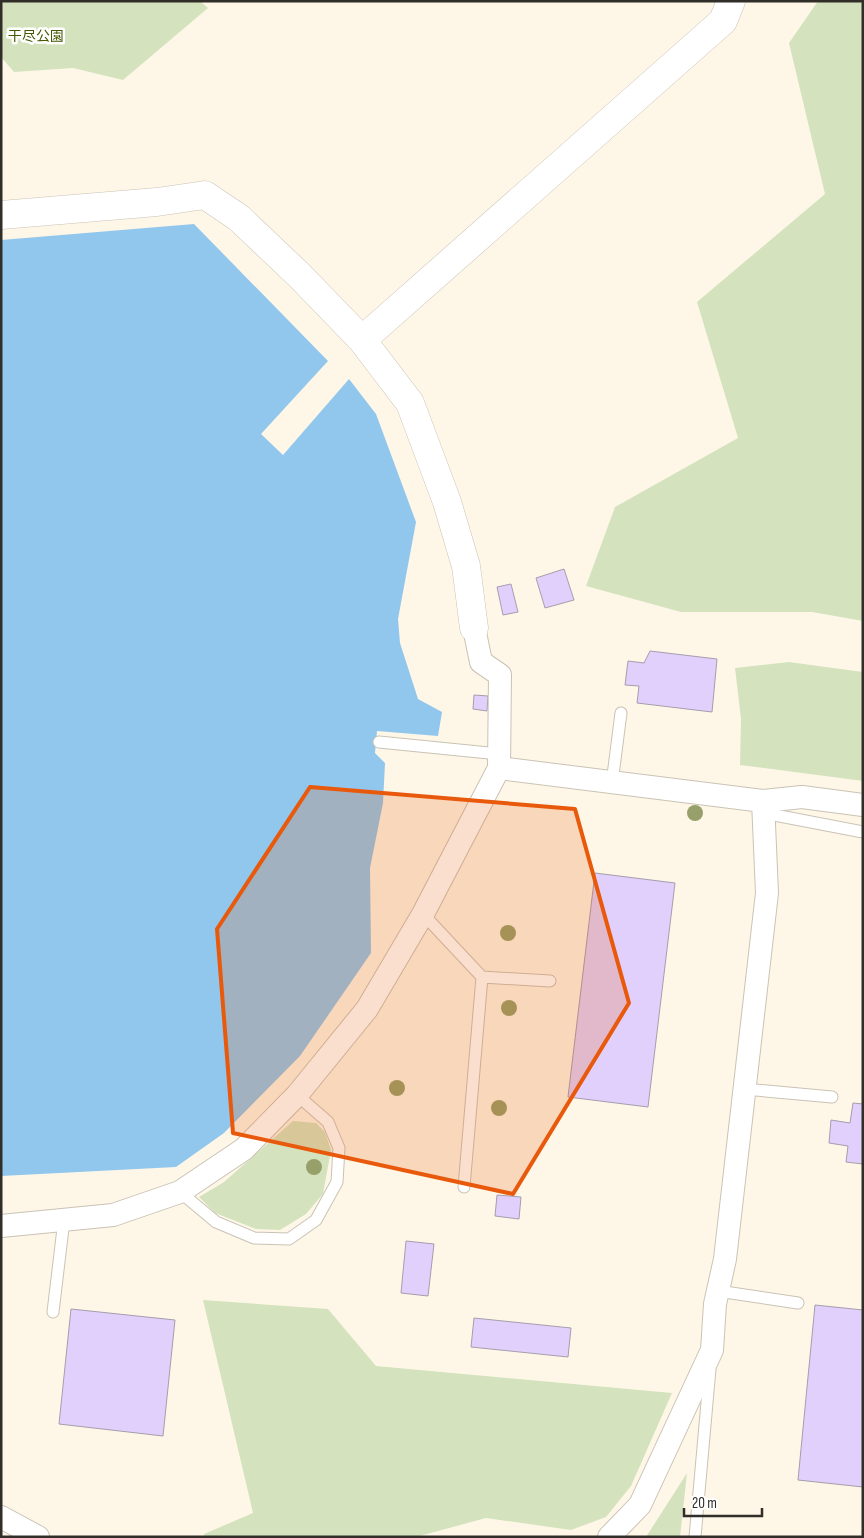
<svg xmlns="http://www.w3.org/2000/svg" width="864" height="1538" viewBox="0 0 864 1538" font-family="'Sofia Sans Condensed','Noto Sans JP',sans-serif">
<rect width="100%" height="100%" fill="#fef7e8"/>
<path fill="#d4e3bd" d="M1 1H200L208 8 123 80 73 68 14 72 1 57Z
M818 1H863V621L812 612H681L586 586 615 507 738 438 697 302 825 194 789 43Z
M789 662 863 672V781L740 765 741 719 735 668Z
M293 1121 316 1123 325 1132 331 1150 323 1194 306 1214 280 1230 256 1229 215 1213 199 1197 224 1182Z
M203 1300 328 1309 376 1366 672 1393 631 1486 606 1517 571 1530 486 1518 416 1537H205L204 1534 253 1513Z
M687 1473 680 1537H646Z"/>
<path fill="#92c7ed" d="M194 224 328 361 261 434 283 455 349 379 376 414 416 522 398 619 400 643 418 699 442 712 438 736 377 731 375 753 385 763 383 803 370 868 371 953 300 1056 224 1133 176 1167 1 1176V240Z"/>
<path fill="#e2d0fc" stroke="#a49eac" d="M564 569 574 600 545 608 536 578Z
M511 584 518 612 503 615 497 587Z
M650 651 717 659 712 712 637 703 639 686 625 685 628 661 644 663Z
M474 695 488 696 487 711 473 709Z
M595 873 675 883 648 1107 568 1097Z
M853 1103 863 1104V1164L846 1162 848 1146 829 1143 831 1120 850 1123Z
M497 1195 521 1197 519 1219 495 1216Z
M406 1241 434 1244 428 1296 401 1293Z
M815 1305 863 1310V1487L798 1480Z
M71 1309 175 1320 163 1436 59 1424Z
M474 1318 571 1328 568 1357 471 1347Z"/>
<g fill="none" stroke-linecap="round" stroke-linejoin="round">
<g stroke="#cac3b5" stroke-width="13">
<path id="lane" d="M379 742 499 754
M612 783 621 713
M764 813 863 832
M423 914 482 977 464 1187
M482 977 550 981
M744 1089 832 1097
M180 1192 216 1222 254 1238 289 1239 316 1220 337 1182 339 1148 328 1122 297 1095
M718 1291 798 1303
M53 1312 64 1220
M695 1537 710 1369"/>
</g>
<g stroke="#cac3b5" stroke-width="24">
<path id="street" d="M499 768 763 801 767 893 725 1259 715 1304 712 1350 640 1505 609 1537
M763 801 802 797 863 805
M1 1226 113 1215 180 1192 244 1149 297 1095 367 1009 423 914 499 768 500 675 481 662 474 628
M1 1517 38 1537"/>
</g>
<g stroke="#cac3b5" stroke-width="29">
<path id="secondary" d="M1 215 157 202 205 195 239 218 299 275 362 340 410 403 447 502 466 566 474 628
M362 340 723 21 731 1"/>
</g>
<use href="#lane" stroke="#fff" stroke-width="11"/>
<use href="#street" stroke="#fff" stroke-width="22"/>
<use href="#secondary" stroke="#fff" stroke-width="28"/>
</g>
<g fill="#97a06a">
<circle cx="695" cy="813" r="8"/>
<circle cx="508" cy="933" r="8"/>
<circle cx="509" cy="1008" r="8"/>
<circle cx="397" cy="1088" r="8"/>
<circle cx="499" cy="1108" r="8"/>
<circle cx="314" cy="1167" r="8"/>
</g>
<path fill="#e8590c" fill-opacity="0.2" stroke="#e8590c" stroke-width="4" stroke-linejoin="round" d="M310 787 575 809 629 1003 513 1194 233 1133 217 929Z"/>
<g text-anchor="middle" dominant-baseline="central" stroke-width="5" stroke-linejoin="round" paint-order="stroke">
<g font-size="14" fill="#435902" stroke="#fff">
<text x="36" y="36">干尽公園</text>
</g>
</g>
<rect width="864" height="1538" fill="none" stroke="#312e29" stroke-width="5"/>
<path d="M684 1508v8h78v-8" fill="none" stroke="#312e29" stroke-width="2.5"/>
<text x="692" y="1508" font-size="15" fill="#312e29" stroke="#ffffff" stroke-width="4" paint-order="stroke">20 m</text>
</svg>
